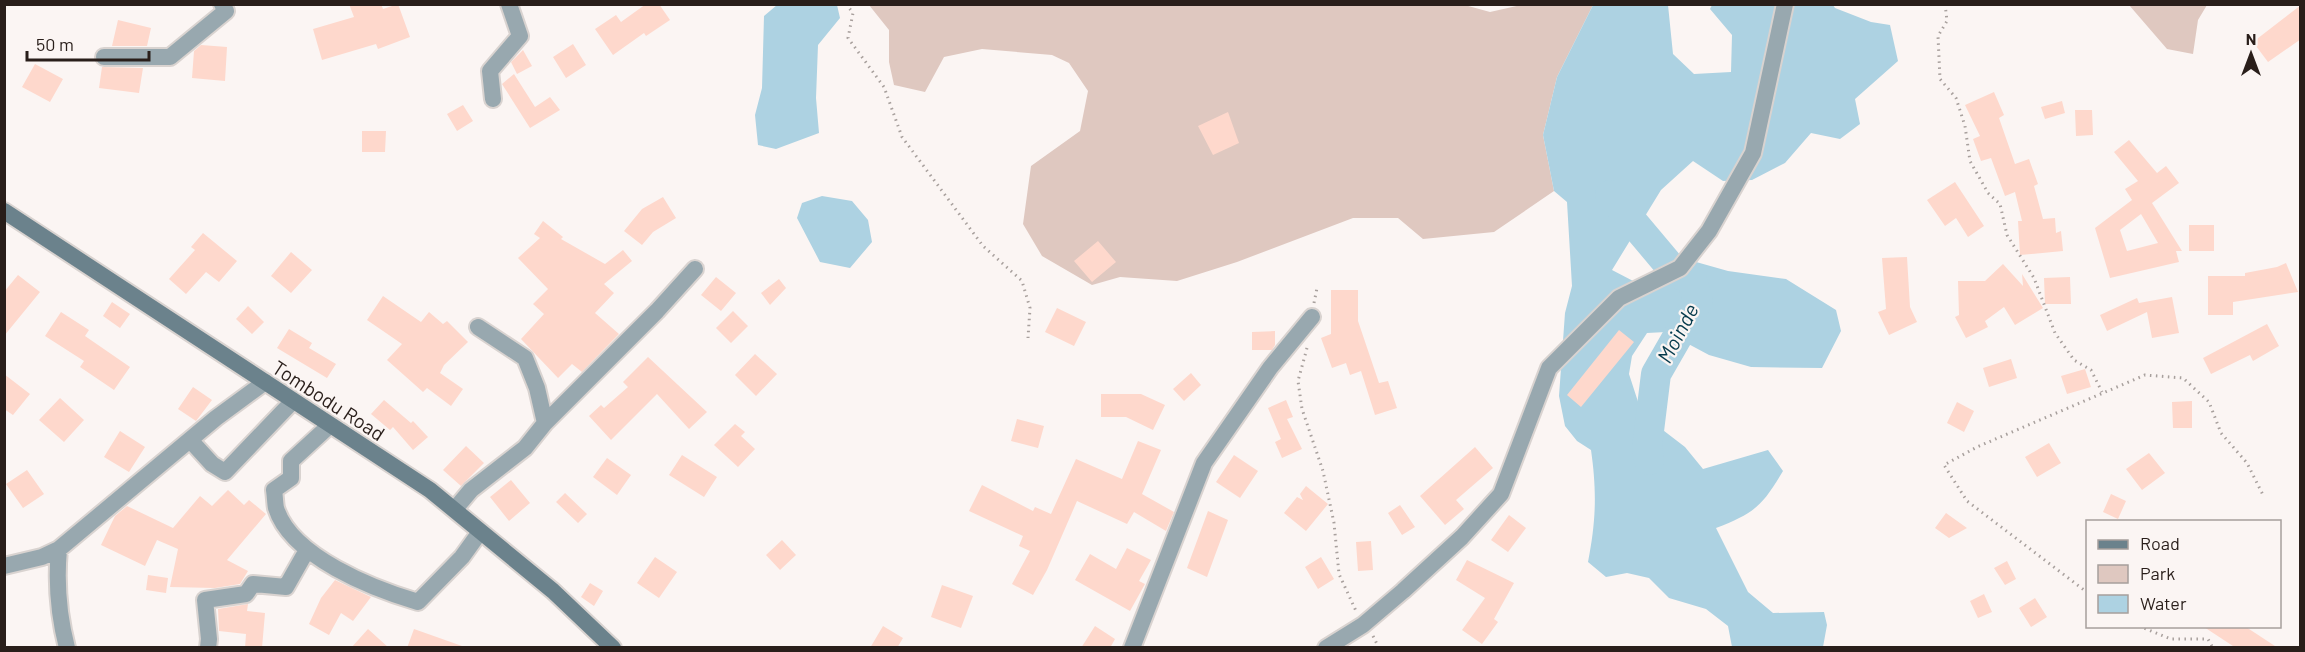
<svg xmlns="http://www.w3.org/2000/svg" width="2305" height="652" viewBox="0 0 2305 652" font-family="Barlow,sans-serif">
<rect width="100%" height="100%" fill="#fbf5f3"/>
<path fill="#dfc8c0" d="M1461 4 1490 12 1521 5H1593L1557 77 1543 135 1554 191 1494 232 1423 239 1398 218H1353L1237 262 1177 281 1120 277 1092 285 1042 256 1023 224 1031 166 1080 131 1088 91 1069 63 1052 55 982 49 944 57 925 92 894 85 889 62V30L869 5Z
M2129 5H2207L2198 20 2193 54 2167 49Z"/>
<path fill="#add2e2" d="M777 5H837L840 18 818 45 816 98 819 133 776 149 758 145 755 115 762 88 764 16Z
M1593 5H1668L1673 54 1694 74 1731 72 1732 35 1710 9 1712 5H1833L1835 8 1871 22 1890 25 1898 61 1855 99 1860 124 1840 139 1811 133 1785 163 1752 180 1723 181 1693 161 1661 190 1612 270 1637 283 1682 258 1728 271 1786 279 1836 310 1841 331 1822 368 1751 367 1709 355 1666 332 1647 333 1632 356 1629 374 1642 414 1685 447 1703 469 1768 450 1783 471C1762 506 1755 513 1716 528L1748 592 1773 613 1824 612 1827 625 1823 647H1732L1728 626 1706 609 1669 598 1649 578 1627 573 1606 577 1588 562C1596 521 1597 492 1591 450L1577 441 1565 426 1559 396 1565 313 1572 286 1567 202 1554 191 1543 135 1557 77Z
M822 196 852 201 868 220 872 242 850 268 820 262 797 218 802 203Z"/>
<g fill="none" stroke-linecap="round" stroke-linejoin="round">
<path stroke="#add2e2" stroke-width="30" d="M1610 195 1674 271 1692 281 1698 301 1656 374 1647 447 1649 460"/>
</g>
<path fill="#fed8cc" fill-rule="evenodd" d="M349 4H381L383 9 398 4 410 37 378 49 376 44 322 60 313 29 354 17Z
M646 4H659L670 20 646 36 644 33 613 55 595 29 616 15 621 22Z
M2301 5V39L2268 62 2253 42Z
M118 20 151 28 147 46H112Z
M573 44 586 65 566 78 553 57Z
M201 45 227 47 225 81 192 78 194 51Z
M523 50 532 66 517 74 511 62Z
M35 64 63 79 50 102 22 87Z
M102 67 143 68 139 93 99 88Z
M514 74 535 107 550 97 560 110 530 128 502 84Z
M1994 92 2004 115 1999 118 2015 164 2029 159 2038 184 2034 186 2043 219 2055 218 2056 233 2061 231 2063 251 2020 255 2018 221H2022L2015 192 2005 196 1991 158 1981 161 1973 139 1980 136 1965 105Z
M2062 101 2065 113 2045 119 2041 107Z
M463 105 473 121 457 131 447 114Z
M2075 110H2092L2093 135 2076 136Z
M1228 112 1239 143 1213 155 1198 126Z
M362 131H386L385 152H362Z
M2129 140 2157 173 2166 166 2179 183 2152 203 2182 251H2176L2179 262 2110 278 2095 228 2132 200 2125 189 2138 181 2114 152ZM2141 214 2158 243 2127 251 2120 230Z
M1955 182 1984 226 1968 237 1956 218 1945 226 1927 200Z
M663 197 676 218 653 232 642 245 624 231 642 209Z
M543 221 563 237 561 239 605 264 623 250 632 261 604 284 614 293 595 313 619 334 582 372 572 364 558 378 521 339 544 314 533 304 548 289 518 258 540 238 534 234Z
M2189 225H2214V251H2189Z
M203 233 237 261 219 282 206 272 186 294 169 279 195 250 191 247Z
M1098 241 1116 262 1092 282 1074 261Z
M291 252 312 270 291 293 271 276Z
M1907 257 1910 307 1917 322 1889 335 1878 312 1886 309 1882 258Z
M2286 263 2298 292 2233 302V315H2208V276H2245V273L2277 267Z
M2003 264 2023 286 2022 274 2043 308 2015 325 2004 307 1985 321 1988 327 1966 338 1955 317 1959 315 1958 281H1985Z
M18 275 40 292 4 336V292Z
M716 277 736 293 721 311 701 295Z
M2070 277 2071 304H2045L2044 278Z
M779 279 786 288 770 305 761 293Z
M1331 290H1358V321L1379 383 1388 381 1397 408 1375 415 1361 371 1350 375 1346 363 1332 368 1321 338 1331 334Z
M383 296 421 322 429 312 443 324 447 321 468 342 444 365 440 373 463 389 451 406 427 388 423 392 387 360 402 344 367 320Z
M2172 297 2179 333 2152 338 2147 312 2107 331 2100 315 2137 298 2139 303Z
M112 302 130 314 120 328 103 316Z
M248 306 264 322 252 334 236 319Z
M1057 308 1086 322 1074 346 1045 332Z
M733 311 748 326 731 343 716 328Z
M61 312 89 330 85 336 130 367 114 390 80 367 84 361 45 336Z
M2267 324 2279 346 2253 361 2250 355 2211 374 2203 358Z
M289 329 312 343 309 348 336 364 327 378 277 348Z
M1619 330 1634 342 1581 407 1567 395Z
M1275 331V345L1272 350H1252V332Z
M755 354 777 374 756 396 735 375Z
M648 357 707 412 689 429 657 394 611 440 589 416 601 405 604 408 628 387 623 382Z
M2011 359 2017 378 1989 387 1983 368Z
M2085 369 2091 387 2067 394 2061 376Z
M1191 373 1201 385 1184 401 1173 389Z
M4 374 30 394 13 415 4 409Z
M193 387 212 400 196 421 178 409Z
M1101 394H1141L1165 405 1153 430 1126 417H1101Z
M60 398 84 420 64 442 39 420Z
M384 400 411 423 413 421 428 437 413 450 393 427 390 430 371 414Z
M1286 400 1293 417 1287 419 1302 449 1282 458 1275 442 1281 439 1268 408Z
M2192 401V428H2173L2172 402Z
M1957 402 1974 411 1964 432 1947 423Z
M1017 419 1044 426 1038 448 1011 441Z
M735 424 745 432 741 436 755 449 738 467 714 445Z
M120 431 145 447 129 472 104 457Z
M1138 441 1161 450 1142 494 1174 512 1166 531 1134 512 1127 524 1077 501 1047 570 1033 595 1012 584 1030 551 1019 546 1023 536 969 511 982 485 1033 511 1035 507 1051 514 1076 459 1122 479Z
M2049 443 2061 463 2037 477 2025 457Z
M466 446 484 463 461 486 443 470Z
M1475 447 1493 468 1456 500 1464 509 1445 525 1420 496Z
M2149 453 2165 473 2142 490 2126 469Z
M682 455 717 477 704 497 669 475Z
M1234 455 1258 471 1240 498 1216 482Z
M607 458 631 475 617 495 593 477Z
M27 470 44 494 23 508 6 484Z
M511 480 530 503 509 521 490 497Z
M1306 486 1328 504 1306 531 1284 513 1297 497 1303 500 1300 494Z
M228 490 244 505 249 500 266 514 227 560 248 571 240 584 215 588 170 587 178 549 157 540 145 566 101 545 115 516 127 506 173 528 200 496 212 506Z
M565 493 587 514 578 523 556 502Z
M2111 494 2126 501 2118 519 2103 512Z
M1400 505 1415 527 1402 535 1388 513Z
M1208 511 1228 520 1207 577 1187 568Z
M1946 513 1967 528 1949 538 1935 528Z
M1509 515 1526 528 1508 552 1491 540Z
M782 540 796 555 780 570 766 555Z
M1371 541 1373 570 1358 571 1356 542Z
M1127 548 1151 560 1139 581 1145 584 1130 611 1075 580 1090 554 1116 569Z
M655 557 677 572 659 598 637 583Z
M1321 557 1334 579 1318 589 1305 567Z
M1467 560 1514 583 1494 619 1498 622 1482 644 1462 630 1485 598 1456 580Z
M2007 561 2016 579 2005 585 1994 568Z
M148 575 168 578 166 593 146 590Z
M335 580 371 597 353 621 341 613 329 635 309 624 321 598Z
M590 583 603 591 594 606 581 597Z
M942 585 973 596 961 628 931 617Z
M1984 594 1992 612 1978 618 1970 601Z
M2035 598 2047 617 2031 627 2019 608Z
M248 604 247 611 265 613 262 648H245L246 634 219 631 218 609Z
M883 626 903 638 897 648H870Z
M1095 626 1115 639 1110 648H1081Z
M2204 627H2246L2278 648H2236Z
M368 629 389 648H351Z
M414 629 462 646V648H407Z"/>
<g fill="none" stroke-linecap="round" stroke-linejoin="round">
<g stroke="#d9d3d0" stroke-width="20">
<path id="minor" d="M104 57H170L226 11 222 4
M493 99 490 71 520 36 509 4
M478 327 525 358 537 388 545 423
M329 426 291 461V478L274 490C275 496 275 503 276 508 291 557 374 589 418 602L462 557 480 532
M191 441 212 464 225 472 293 401
M455 509 471 490 525 448 545 423 657 311 695 269
M59 549C56 581 59 617 67 648
M4 566 42 557 59 549 216 418 265 382
M208 648 209 639 205 600 246 594 253 584 286 587 307 550
M1132 648 1204 463 1270 368 1312 317
M1326 648 1363 625 1403 591 1462 537 1501 494 1549 368 1619 298 1680 268 1709 231 1753 153 1785 4"/>
</g>
<g stroke="#d9d3d0" stroke-width="20">
<path id="secondary" d="M4 211 430 490 553 591 613 648"/>
</g>
<path stroke="#a8a09d" stroke-width="3" stroke-dasharray="1.5 4.5" stroke-linecap="butt" d="M846 4 853 13 848 38 884 87 902 137 983 246 1022 281 1030 308 1028 338
M1945 4 1947 21 1938 36 1940 79 1956 98 1965 126 1970 161 1988 193 2000 204 2007 235 2034 278 2055 333 2074 360 2091 370 2102 392
M1314 303 1317 288
M1307 348 1298 381 1302 409 1323 471 1334 523 1339 574 1356 611
M2088 593 1967 501 1944 465 1977 447 2145 375 2183 378 2209 402 2221 433 2247 463 2263 495
M2139 626 2171 639H2208L2213 648
M1373 636 1379 648"/>
<use href="#minor" stroke="#98a8af" stroke-width="16"/>
<use href="#secondary" stroke="#6b828c" stroke-width="16"/>
</g>
<g text-anchor="middle" dominant-baseline="central" stroke-width="4.5" stroke-linejoin="round" paint-order="stroke">
<g font-size="20" fill="#291e1a" stroke="#fbf5f3">
<text transform="translate(329 400) rotate(33)">Tombodu Road</text>
</g>
<g font-size="21" font-style="italic" fill="#053a4c" stroke="#fbf5f3">
<text transform="translate(1677 333) rotate(-62)">Moinde</text>
</g>
</g>
<rect width="2305" height="652" fill="none" stroke="#291e1a" stroke-width="12"/>
<rect x="2086" y="520" width="195" height="108" fill="#fbf5f3" stroke="#a79f9c" stroke-width="1.5"/>
<rect x="2098" y="540" width="30" height="9" fill="#6b828c" stroke="#a79f9c" stroke-width="1.5"/>
<text x="2140" y="550" font-size="18" fill="#291e1a">Road</text>
<rect x="2098" y="565" width="30" height="18" fill="#dfc8c0" stroke="#a79f9c" stroke-width="1.5"/>
<text x="2140" y="580" font-size="18" fill="#291e1a">Park</text>
<rect x="2098" y="595" width="30" height="18" fill="#add2e2" stroke="#a79f9c" stroke-width="1.5"/>
<text x="2140" y="610" font-size="18" fill="#291e1a">Water</text>
<g transform="translate(2251 54)" stroke="#fbf5f3" stroke-width="4.5" paint-order="stroke">
<path d="M0-4.5L10 22L0 15L-10 22Z" fill="#291e1a"/>
<text y="-9" font-size="16" font-weight="bold" text-anchor="middle" fill="#291e1a">N</text>
</g>
<path d="M27 51v9h122v-9" fill="none" stroke="#291e1a" stroke-width="3"/>
<text x="36" y="51" font-size="18" fill="#291e1a" stroke="#fbf5f3" stroke-width="4.5" paint-order="stroke">50 m</text>
</svg>
